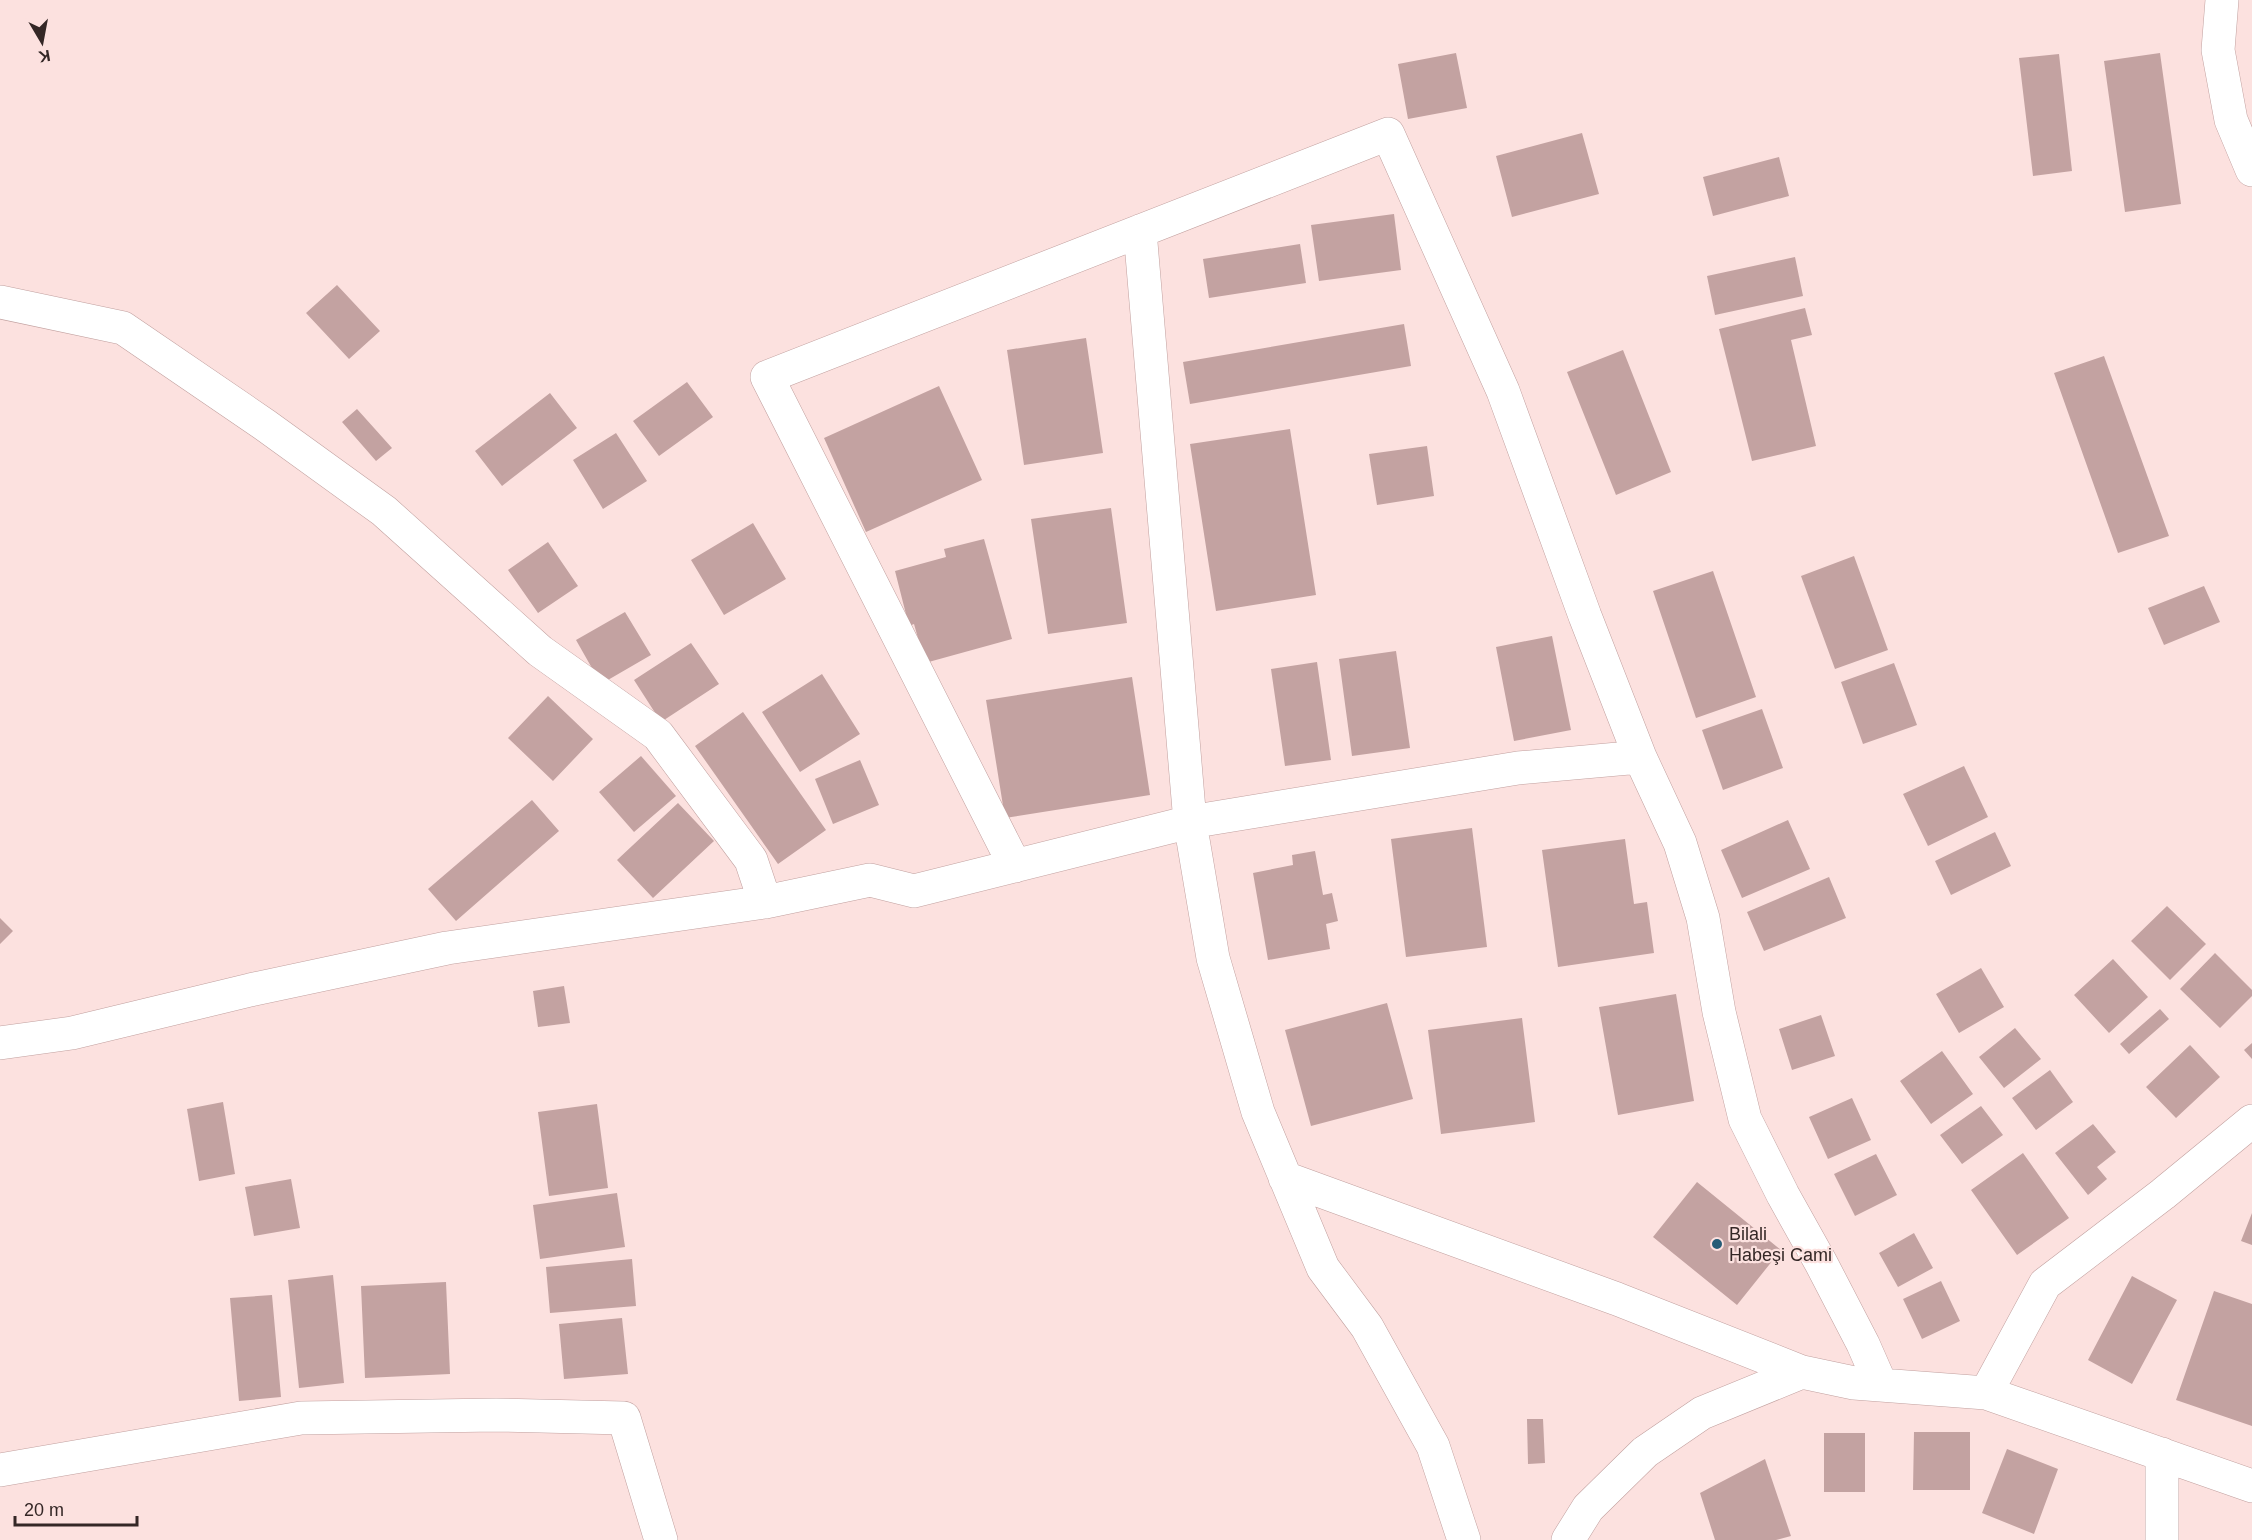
<svg xmlns="http://www.w3.org/2000/svg" width="2252" height="1540" viewBox="0 0 2252 1540" font-family="Arial,sans-serif">
<rect width="100%" height="100%" fill="#fce1df"/>
<path fill="#c3a2a1" d="M1456 53 1467 108 1408 119 1398 64Z
M2160 53 2181 204 2125 212 2104 61Z
M2059 54 2072 171 2033 176 2019 58Z
M1582 133 1599 194 1512 217 1496 156Z
M1779 157 1789 196 1713 216 1703 177Z
M1394 214 1401 270 1319 281 1311 225Z
M1300 244 1306 283 1209 298 1203 259Z
M1795 257 1803 296 1715 315 1707 276Z
M337 285 380 331 349 359 306 313Z
M1805 308 1812 335 1791 340 1816 446 1752 461 1719 329Z
M1404 324 1411 366 1190 404 1183 362Z
M1086 338 1103 453 1024 465 1007 350Z
M1623 350 1671 472 1616 495 1567 372Z
M2104 356 2169 536 2118 553 2054 373Z
M687 382 713 417 659 456 633 421Z
M939 386 982 480 866 532 824 438Z
M550 393 577 428 502 486 475 451Z
M357 409 392 448 376 461 342 422Z
M1290 429 1316 595 1216 611 1190 444Z
M616 433 647 481 603 509 573 460Z
M1427 446 1434 496 1377 505 1369 454Z
M1111 508 1127 623 1048 634 1031 519Z
M753 523 786 579 724 615 691 560Z
M984 539 1012 639 925 663 914 624 909 626 895 571 946 557 944 549Z
M548 542 578 586 538 613 508 570Z
M1854 556 1888 650 1835 669 1801 576Z
M1713 571 1756 697 1696 718 1653 591Z
M2204 586 2220 622 2164 645 2148 608Z
M625 612 651 655 601 684 576 640Z
M1552 636 1571 730 1514 741 1496 647Z
M691 643 719 684 661 722 634 680Z
M1396 651 1410 748 1352 756 1339 659Z
M1317 662 1331 760 1285 766 1271 669Z
M1894 663 1917 725 1863 744 1841 682Z
M822 674 860 734 800 772 762 712Z
M1132 677 1150 795 1005 818 986 700Z
M548 696 593 739 553 781 508 738Z
M1762 709 1783 768 1723 790 1702 730Z
M743 712 826 830 778 864 695 746Z
M641 756 676 796 634 832 599 792Z
M860 760 879 805 833 824 815 779Z
M1964 766 1988 817 1928 846 1903 794Z
M532 800 559 831 456 921 428 889Z
M678 803 714 841 653 898 617 860Z
M1788 820 1810 869 1742 898 1721 850Z
M1472 828 1487 947 1406 957 1391 839Z
M1995 832 2011 866 1951 895 1935 861Z
M1625 839 1634 904 1647 902 1654 953 1558 967 1542 850Z
M1315 851 1323 895 1332 893 1338 921 1326 924 1330 949 1268 960 1253 873 1293 865 1292 855Z
M1829 877 1846 918 1764 951 1747 912Z
M2167 906 2206 944 2170 980 2131 941Z
M0 918 13 931 0 944Z
M2215 953 2252 990V996L2220 1028 2180 989Z
M2113 959 2148 997 2109 1033 2074 995Z
M1981 968 2004 1007 1959 1033 1936 994Z
M564 986 570 1023 538 1027 533 991Z
M1676 994 1694 1101 1618 1115 1599 1007Z
M1387 1003 1413 1099 1311 1126 1285 1030Z
M2160 1009 2169 1019 2129 1054 2120 1044Z
M1821 1015 1835 1056 1792 1070 1779 1029Z
M1522 1018 1535 1122 1441 1134 1428 1030Z
M2015 1028 2041 1059 2004 1088 1979 1057Z
M2252 1043V1059L2244 1050Z
M2190 1045 2220 1077 2176 1118 2146 1087Z
M1942 1051 1973 1094 1931 1124 1900 1081Z
M2050 1070 2073 1102 2036 1130 2012 1098Z
M1852 1098 1871 1140 1828 1159 1809 1117Z
M223 1102 235 1174 199 1181 187 1109Z
M597 1104 608 1188 549 1196 538 1112Z
M1981 1106 2003 1135 1962 1164 1940 1135Z
M2093 1124 2116 1152 2097 1167 2107 1179 2088 1195 2055 1153Z
M2023 1153 2069 1218 2017 1255 1971 1190Z
M1876 1154 1897 1195 1855 1216 1834 1174Z
M291 1179 300 1228 254 1236 245 1187Z
M1697 1182 1781 1250 1737 1305 1653 1237Z
M617 1193 625 1247 540 1259 533 1205Z
M2252 1213V1245L2241 1241Z
M1914 1233 1933 1268 1898 1287 1879 1253Z
M632 1259 636 1306 550 1313 546 1267Z
M333 1275 344 1383 299 1388 288 1280Z
M2132 1276 2177 1300 2132 1384 2088 1360Z
M1941 1281 1960 1321 1922 1339 1903 1299Z
M446 1282 450 1374 365 1378 361 1286Z
M2214 1291 2252 1304V1426L2176 1400Z
M272 1295 281 1397 239 1401 230 1298Z
M622 1318 628 1374 564 1379 559 1324Z
M1527 1419H1543L1545 1463 1528 1464Z
M1914 1432H1970V1490H1913Z
M1824 1433H1865V1492H1824Z
M2007 1449 2058 1469 2034 1534 1982 1513Z
M1765 1459 1791 1536 1776 1540H1715L1700 1493Z"/>
<g fill="none" stroke-linecap="round" stroke-linejoin="round">
<g stroke="#c1a09f" stroke-width="34">
<path id="minor" d="M2222 0 2218 50 2231 120 2252 170
M1140 231 1190 822 1213 958 1258 1112 1323 1268 1367 1327 1433 1446 1464 1540
M0 302 123 328 265 425 384 511 540 651 658 735 751 860 765 902
M1015 866 767 377 1388 134 1503 391 1585 616 1640 757 1680 843 1703 918 1719 1012 1745 1119 1783 1195 1821 1263 1863 1344 1881 1385
M0 1043 72 1033 250 990 447 948 765 902 870 880 914 891 1190 822 1518 768 1640 757
M1285 1178 1617 1299 1802 1372 1854 1383 1986 1393 2252 1486
M1986 1393 2045 1284 2163 1194 2252 1121
M0 1470 301 1418 496 1415 624 1418 661 1540
M1568 1540 1588 1508 1645 1452 1702 1413 1802 1372
M2162 1540V1454"/>
</g>
<use href="#minor" stroke="#fff" stroke-width="33"/>
</g>
<circle fill="#255c77" stroke="#fce1df" stroke-width="2" cx="1717" cy="1244" r="6"/>
<g text-anchor="middle" dominant-baseline="central" stroke-width="4.5" stroke-linejoin="round" paint-order="stroke">
<g font-size="18" fill="#342726" stroke="#fce1df" text-anchor="start">
<text x="1729" y="1234">Bilali<tspan x="1729" dy="21">Habeşi Cami</tspan></text>
</g>
</g>
<g transform="translate(42 42) rotate(170)" stroke="#fce1df" stroke-width="4.5" paint-order="stroke">
<path d="M0-4.5L10 22L0 15L-10 22Z" fill="#342726"/>
<text y="-9" font-size="16" font-weight="bold" text-anchor="middle" fill="#342726">K</text>
</g>
<path d="M15 1516v9h122v-9" fill="none" stroke="#342726" stroke-width="3"/>
<text x="24" y="1516" font-size="18" fill="#342726" stroke="#fce1df" stroke-width="4.5" paint-order="stroke">20 m</text>
</svg>
